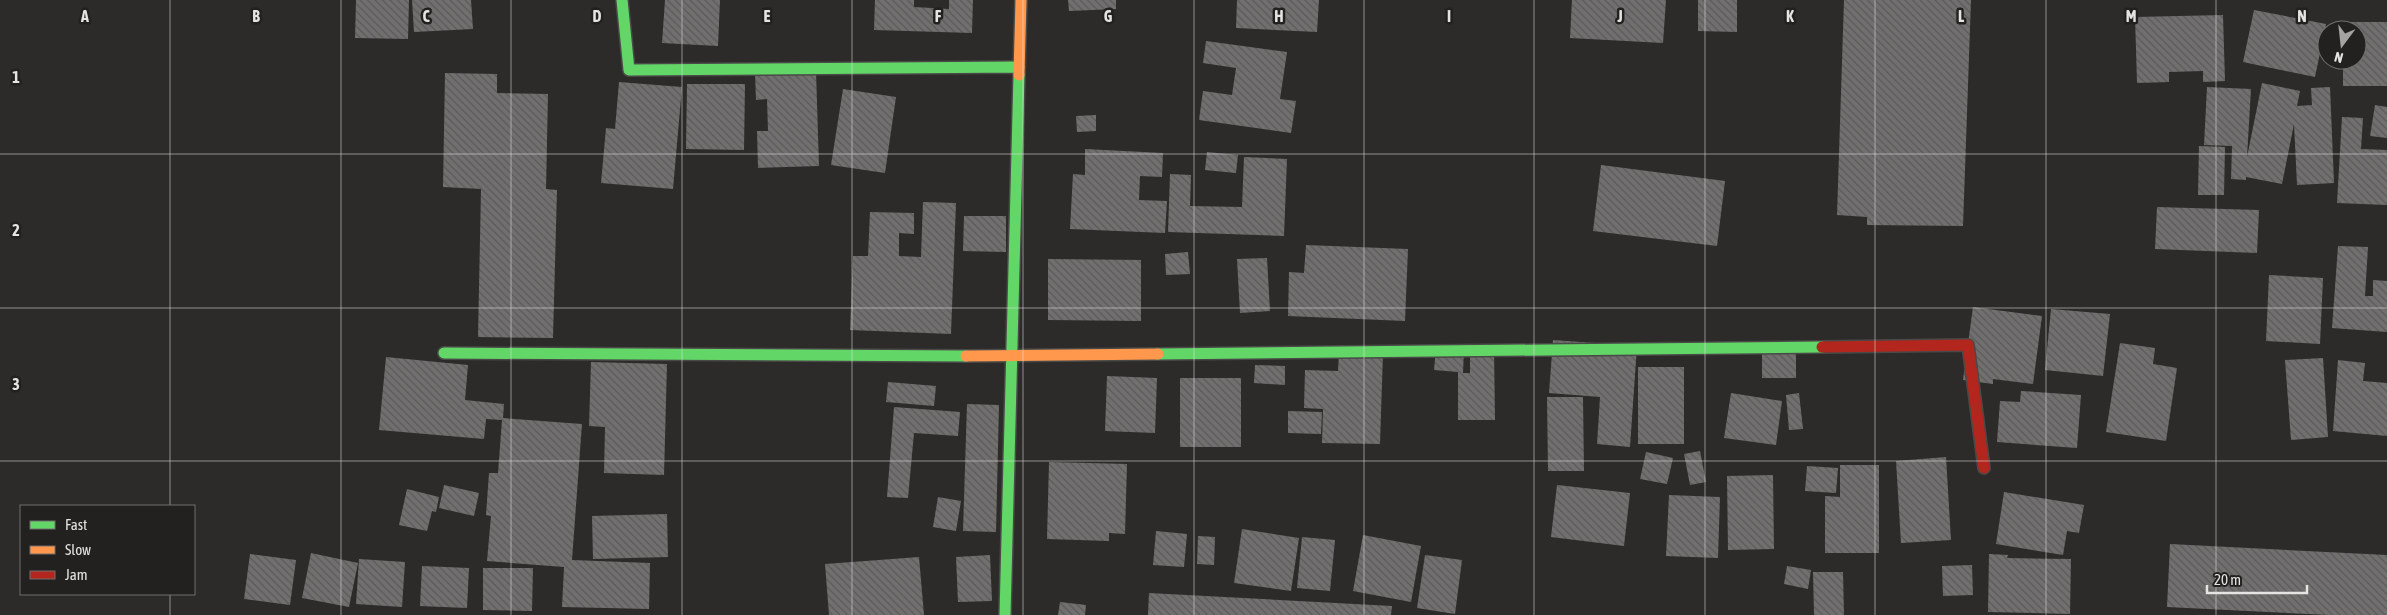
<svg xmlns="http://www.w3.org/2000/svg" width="2387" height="615" viewBox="0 0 2387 615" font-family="'Asap Condensed',sans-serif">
<defs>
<pattern id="building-back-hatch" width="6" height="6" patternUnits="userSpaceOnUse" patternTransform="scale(1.25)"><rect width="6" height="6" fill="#71706f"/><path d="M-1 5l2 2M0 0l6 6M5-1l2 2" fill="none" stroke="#5b5a5a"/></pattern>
</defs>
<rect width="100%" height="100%" fill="#2c2b29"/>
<path fill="url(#building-back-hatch)" d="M356 0H409L408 39 355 38Z
M412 0H471L473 29 414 32Z
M665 0H720L718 46 662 43Z
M875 0H914V7L949 9V0H973L972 33 874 30Z
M1068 0H1116V9L1069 11Z
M1237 0H1319L1317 32 1236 28Z
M1572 0H1666L1663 43 1570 38Z
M1698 0H1737V32L1698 31Z
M1844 0H1971L1963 226 1867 225V217L1837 215Z
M2254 10 2326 24 2315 77 2243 62Z
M2223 15 2225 81 2203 82V71L2169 72V82L2137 83 2135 17Z
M2343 22H2387V86H2343V60H2357V30H2343Z
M1206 41 1287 52 1280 99 1296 101 1291 133 1199 120 1203 91 1232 95 1236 68 1203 63Z
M816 71 819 166 758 168 757 131H768L767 99 756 100 755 73Z
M445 73 497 74V93L548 94 546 189 557 190 553 338 478 337 481 189 443 187Z
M619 82 682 87 673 189 601 183 606 128 615 129Z
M2262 83 2300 91 2297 106 2312 105 2311 88 2330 87 2334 183 2297 185 2294 124 2282 184 2246 177V180L2231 179 2232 146 2204 145 2207 87 2251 89 2247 157Z
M687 84H745L744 150 686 149Z
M843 89 896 97 885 173 831 165Z
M2375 105 2387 107V138L2370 136Z
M1096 115V131L1077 132 1076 116Z
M2342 117 2363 118 2361 149 2387 150V205L2337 203Z
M2199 146 2225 147 2224 195H2198Z
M1085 149 1163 153 1162 177 1140 176 1139 200 1167 201 1165 233 1070 229 1073 174 1085 175Z
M1207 152 1238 155 1236 173 1205 170Z
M1244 157 1287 159 1284 236 1168 232 1170 174 1191 175 1190 206 1242 207Z
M1601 165 1725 181 1717 246 1593 231Z
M923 202 956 203 951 334 850 330 853 256H868L870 212 914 213V234L899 233V256L921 257Z
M2157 207 2259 210 2257 253 2155 249Z
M964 216H1006V252L963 251Z
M1306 245 1408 249 1405 321 1288 316 1289 272 1304 273Z
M2338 246 2368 247 2365 296H2373V280L2387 281V332L2332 328Z
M1188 252 1190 274 1166 275 1165 254Z
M1267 258 1270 311 1240 313 1237 259Z
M1048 259 1141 260V321L1048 320Z
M2269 275 2323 278 2320 344 2266 341Z
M1973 307 2042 316 2033 384 1993 379V384L1963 380Z
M2051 309 2110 314 2103 376 2045 370Z
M1553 340 1637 346 1630 447 1597 444 1600 397 1549 393Z
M2120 343 2155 348 2153 364 2177 368 2166 441 2106 432Z
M1436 348 1464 350 1463 373H1470V348H1494L1495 420H1458V372L1434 370Z
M1762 348H1796V378H1762Z
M1339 352 1383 353 1380 444 1322 443 1323 409 1304 408 1305 370 1338 371Z
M386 357 468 365 465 400 504 404 503 418 582 424 572 560 650 563 649 609 562 607 564 567 487 561 491 516 486 515 489 473H498L502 420 486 419 484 439 379 430Z
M2323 358 2328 437 2291 440 2285 360Z
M2338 360 2365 363 2363 381 2387 383V436L2333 431Z
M591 362 667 364 664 475 604 473 605 427 589 426Z
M1255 365 1285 366V385L1254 383Z
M1638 367H1684V444H1638Z
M1107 376 1157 378 1155 433 1105 431Z
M1180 378H1241V447H1180Z
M888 382 936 386 934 406 886 402Z
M2021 391 2081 395 2077 448 1997 442 2000 401 2020 402Z
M1731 393 1782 401 1776 445 1724 438Z
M1799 393 1803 429 1789 430 1786 395Z
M1547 397H1583L1584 471H1548Z
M967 404 999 405 996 532 963 531Z
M894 407 960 412 958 436 914 433 908 498 887 497Z
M1288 411 1322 412 1321 434 1288 433Z
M1700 451 1706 482 1690 485 1684 454Z
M1646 452 1673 458 1667 484 1640 479Z
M1946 457 1951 540 1901 543 1896 461Z
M1049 462 1127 464 1125 534 1109 533V541L1047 539Z
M1840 465H1879V553H1825V496L1840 497Z
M1807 466 1838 468 1836 493 1805 491Z
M1773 475 1774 549 1728 550 1727 476Z
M444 485 479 493 474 516 439 508Z
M1557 485 1630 493 1624 546 1551 537Z
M407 489 439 497 436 512 432 511 427 531 399 525Z
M2004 492 2084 505 2079 533 2067 531 2063 555 1996 544Z
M1669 495 1720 497 1718 558 1666 556Z
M938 497 961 501 956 531 933 527Z
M667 514 668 557 593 559 592 516Z
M1242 529 1299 538 1291 591 1234 583Z
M1156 531 1187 534 1184 567 1153 565Z
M1363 535 1421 546 1411 602 1353 591Z
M1198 536 1215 537 1214 565 1197 564Z
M1302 537 1335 540 1330 591 1297 588Z
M2170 544 2387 555V615H2329L2167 607Z
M311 553 358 563 349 607 302 598Z
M250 554 296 560 290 605 244 599Z
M1989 554 2008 555 2007 558 2071 559 2070 614 1988 612Z
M990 555 992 601 958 602 956 557Z
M1425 555 1462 560 1455 614 1417 608Z
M919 557 924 615H829L825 564Z
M359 559 405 562 402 607 356 604Z
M1972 565 1973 595 1943 596 1942 566Z
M422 566 469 568 467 608 420 606Z
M1787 566 1811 570 1808 589 1784 584Z
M483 568H533L532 611 483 610Z
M1813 572H1843L1844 615H1814Z
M1149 593 1392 606 1391 615H1148Z
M1060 602 1086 605 1085 615H1058Z"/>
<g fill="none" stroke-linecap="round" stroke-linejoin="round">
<g stroke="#494947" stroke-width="14">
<path id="fast" d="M622 0 629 70 1019 67
M444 353 966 356
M1158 354 1822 347
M1005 615 1019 75"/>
</g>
<g stroke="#494947" stroke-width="14">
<path id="slow" d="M1019 75 1021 0
M966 356 1158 354"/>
</g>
<g stroke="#494947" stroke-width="14">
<path id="jam" d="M1822 347 1968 345 1984 468"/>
</g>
<use href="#fast" stroke="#63d668" stroke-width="11"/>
<use href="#slow" stroke="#ff974d" stroke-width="11"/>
<use href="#jam" stroke="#b3261e" stroke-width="11"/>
</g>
<path fill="none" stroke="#e5e4e2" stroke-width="1" stroke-opacity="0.55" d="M170 0V506M341 0V615M511 0V615M682 0V615M852 0V615M1023 0V615M1194 0V615M1364 0V615M1534 0V615M1705 0V615M1875 0V615M2046 0V615M2216 0V615M0 154H2387M0 308H2387M0 461H2387M170 594V615"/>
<g font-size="16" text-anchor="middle" font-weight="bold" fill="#e5e4e2" stroke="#23211f" stroke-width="5" stroke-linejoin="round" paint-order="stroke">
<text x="85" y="22">A</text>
<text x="256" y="22">B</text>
<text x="426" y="22">C</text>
<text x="597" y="22">D</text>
<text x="767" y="22">E</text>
<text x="938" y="22">F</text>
<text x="1108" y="22">G</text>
<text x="1279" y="22">H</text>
<text x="1449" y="22">I</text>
<text x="1620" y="22">J</text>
<text x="1790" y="22">K</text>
<text x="1961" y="22">L</text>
<text x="2131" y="22">M</text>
<text x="2302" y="22">N</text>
<text x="16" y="83">1</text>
<text x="16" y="236">2</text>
<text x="16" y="390">3</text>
</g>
<rect x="20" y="505" width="175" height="90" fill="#23211f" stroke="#716f6d"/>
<rect x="30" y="521" width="25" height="8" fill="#63d668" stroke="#716f6d"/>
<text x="65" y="530" font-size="15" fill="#e5e4e2">Fast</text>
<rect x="30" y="546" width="25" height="8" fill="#ff974d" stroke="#716f6d"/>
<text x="65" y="555" font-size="15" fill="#e5e4e2">Slow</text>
<rect x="30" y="571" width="25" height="8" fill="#b3261e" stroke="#716f6d"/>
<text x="65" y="580" font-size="15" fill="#e5e4e2">Jam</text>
<g transform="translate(2342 45) rotate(195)"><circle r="24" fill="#23211f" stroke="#716f6d"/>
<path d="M0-4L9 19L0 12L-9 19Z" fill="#a4a3a1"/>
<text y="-8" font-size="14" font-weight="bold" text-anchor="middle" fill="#e5e4e2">N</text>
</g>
<path d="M2207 585v8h100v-8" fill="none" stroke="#e5e4e2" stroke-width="2.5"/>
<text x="2214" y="585" font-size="15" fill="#e5e4e2" stroke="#23211f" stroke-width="4" paint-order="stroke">20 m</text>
</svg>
